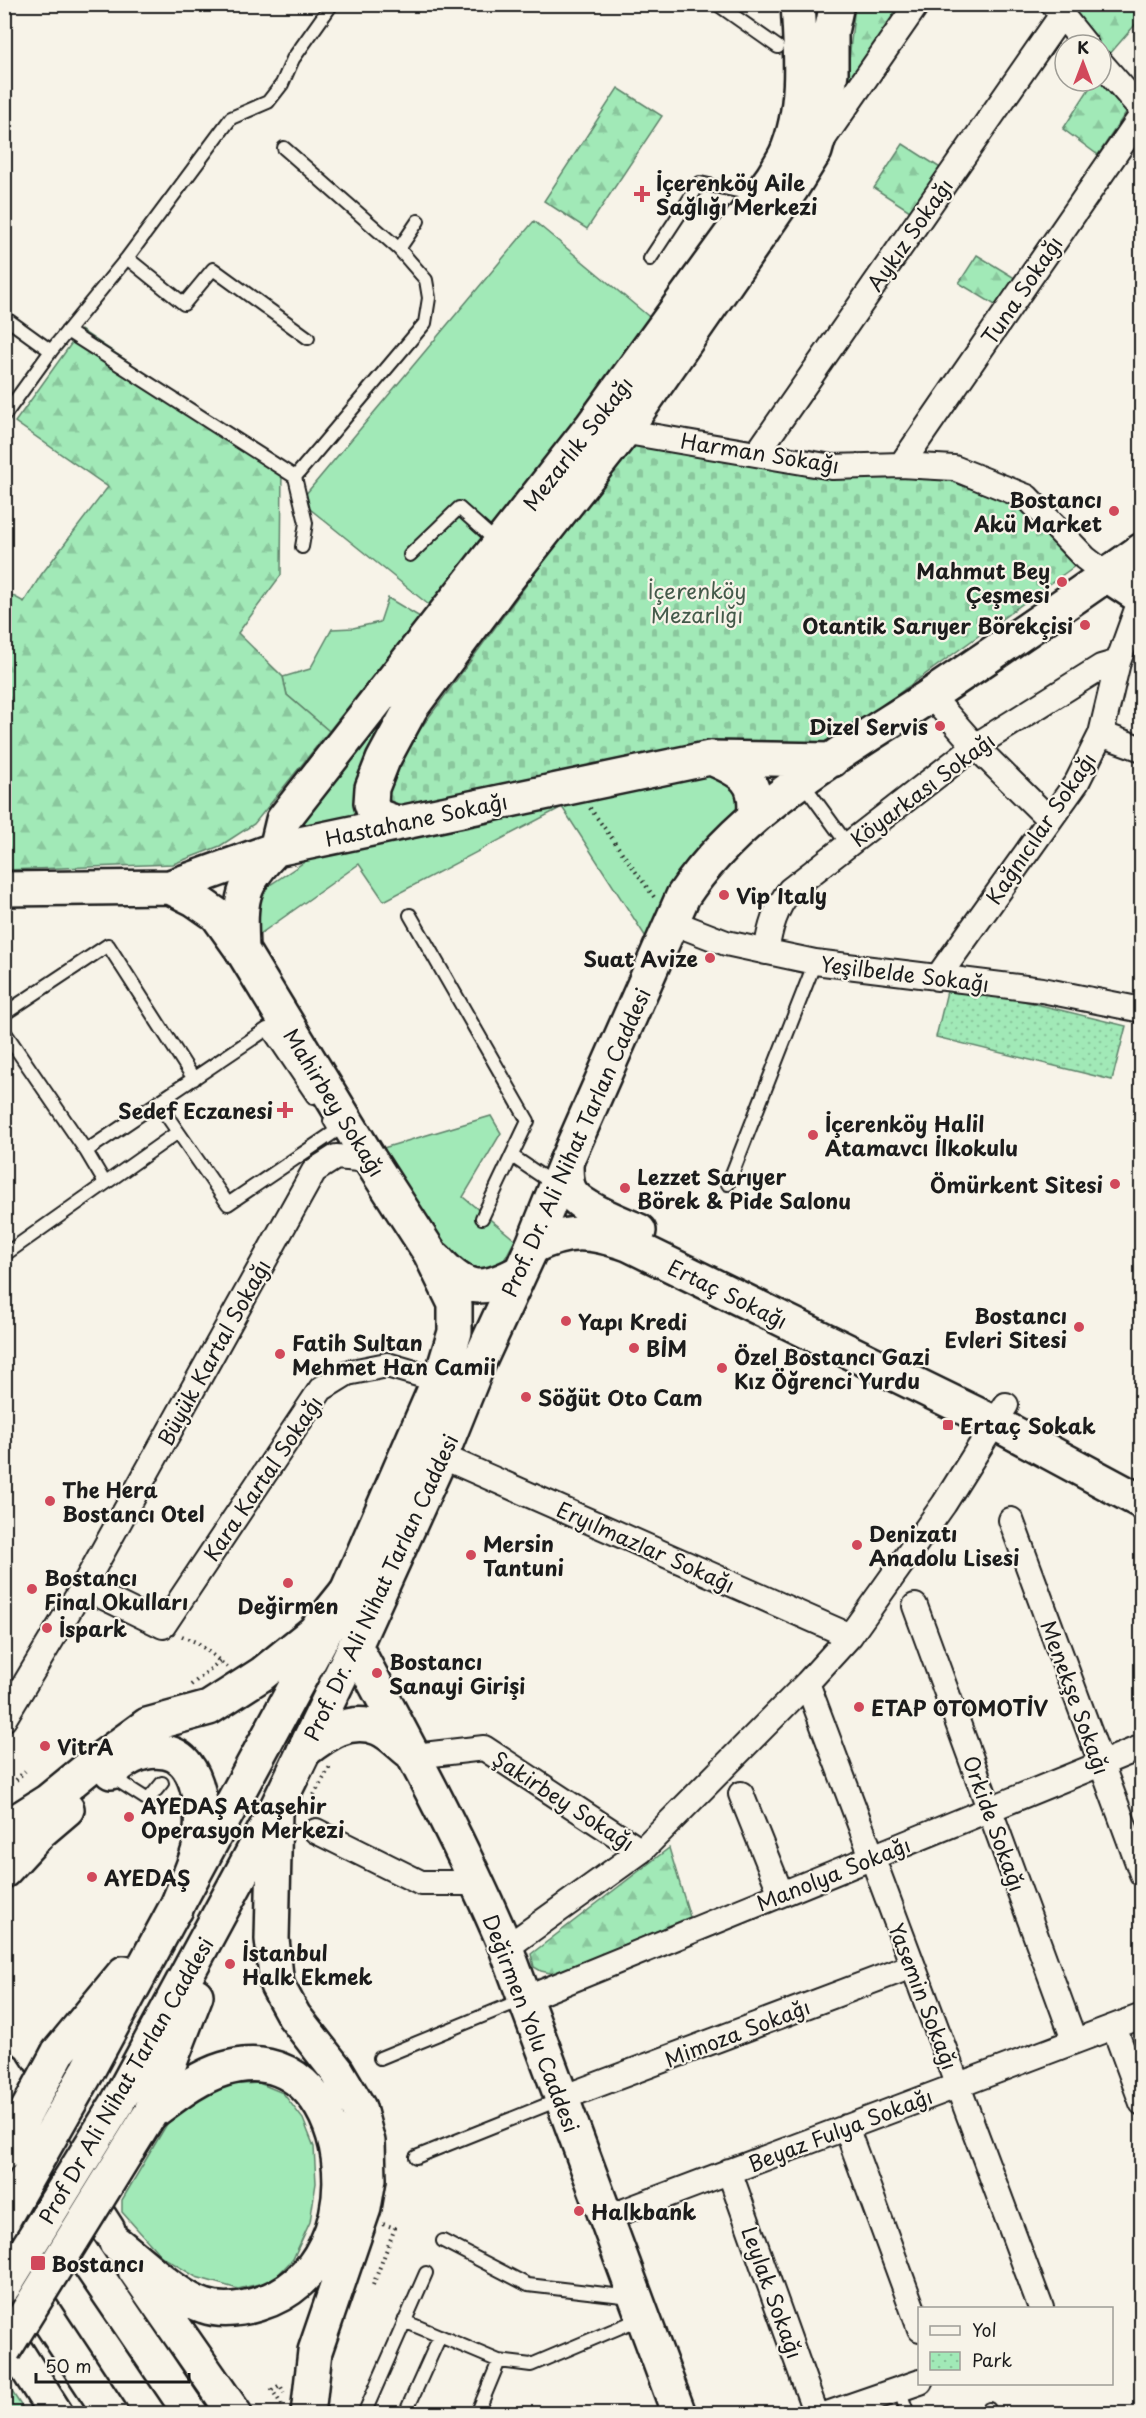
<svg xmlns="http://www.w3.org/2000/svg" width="1146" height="2418" viewBox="0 0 1146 2418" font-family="'Playpen Sans',sans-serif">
<defs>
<pattern id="forest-firs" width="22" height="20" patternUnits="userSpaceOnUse" patternTransform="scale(1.5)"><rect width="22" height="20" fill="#a1e9b7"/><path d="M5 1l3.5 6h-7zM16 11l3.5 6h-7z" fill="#8ac79d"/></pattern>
<pattern id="cemetery-stones" width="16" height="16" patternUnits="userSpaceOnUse" patternTransform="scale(1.5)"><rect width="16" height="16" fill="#a1e9b7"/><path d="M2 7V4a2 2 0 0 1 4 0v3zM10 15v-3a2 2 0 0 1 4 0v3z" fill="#8ac79d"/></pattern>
<pattern id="park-dots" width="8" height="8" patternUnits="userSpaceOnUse" patternTransform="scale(1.5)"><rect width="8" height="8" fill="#a1e9b7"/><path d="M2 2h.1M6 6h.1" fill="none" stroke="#8ac79d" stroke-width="1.8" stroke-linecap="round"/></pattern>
</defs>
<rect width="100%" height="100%" fill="#f7f3e8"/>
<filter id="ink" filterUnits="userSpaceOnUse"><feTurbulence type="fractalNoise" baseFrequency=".0167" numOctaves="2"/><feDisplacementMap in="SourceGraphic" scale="12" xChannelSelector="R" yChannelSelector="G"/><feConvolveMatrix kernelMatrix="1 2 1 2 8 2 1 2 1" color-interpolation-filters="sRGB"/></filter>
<g filter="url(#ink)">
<path fill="#a1e9b7" stroke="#5e826a" stroke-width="1.5" d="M534 221 659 325 429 605 300 501Z
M388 598 420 617 329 731 287 695 283 677 310 669 332 629 353 628 380 622Z
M458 614 362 816 296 832 299 818Z
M706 767 735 776 744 810 649 942 562 807 384 901 359 864 250 941 252 897 312 857Z
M491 1116 501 1133 463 1197 515 1240 503 1262 488 1271 467 1272 448 1261 380 1149Z
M259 2083 283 2093 303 2119 314 2147 316 2183 310 2222 293 2259 272 2281 238 2289 196 2277 161 2256 122 2212V2200L171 2117 211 2086Z
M4 2381H5L26 2413H5Z"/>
<path fill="url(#forest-firs)" stroke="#5e826a" stroke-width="1.5" d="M855 5H912L846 87Z
M1066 5H1141V18L1109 55 1067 10Z
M1101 79 1127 111 1098 155 1063 129 1094 81H1101Z
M618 88 662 116 587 229 544 201Z
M903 144 945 171 913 213 874 188Z
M977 255 1018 280 1000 308 959 283Z
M81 330 282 465 281 575 238 633 283 677 287 695 329 731 254 824 220 846 173 864 5 870 4 591 24 602 41 575 108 487 15 422Z
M669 1848 690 1917 555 1974 541 1971 534 1967 531 1954Z"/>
<path fill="url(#cemetery-stones)" stroke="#5e826a" stroke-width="1.5" d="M631 443 941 472 1021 501 1079 563 826 746 412 809 390 801 386 789 387 774Z"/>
<path fill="url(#park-dots)" stroke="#5e826a" stroke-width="1.5" d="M949 983 1126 1026 1112 1080 936 1037Z"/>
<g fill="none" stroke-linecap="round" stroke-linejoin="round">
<g stroke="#1c1c1c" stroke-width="16">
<path id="lane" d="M717 4 778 47
M284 148 399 249 426 280 429 298 425 323 295 477
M399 249 418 221
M127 258 184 304 213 269 308 338
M650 259 700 183 756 195
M4 317 51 351
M67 331 295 477 306 523 302 547
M4 416 51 351 127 258 231 118 268 102 282 84 293 59 332 4
M410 555 459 508 498 543
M802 782 848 845
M410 915 528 1121 482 1218
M4 1014 108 945 194 1079
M4 1031 86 1151 267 1029 313 1097
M158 1103 228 1204 336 1131 330 1121
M86 1151 105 1183
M512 1156 555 1185
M728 1184 815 962
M4 1255 178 1132
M109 1775 148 1800 162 1783
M380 2058 524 1999
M416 2157 561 2099
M443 2241 528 2285 631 2297
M404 2321 499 2361 531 2365 642 2318
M899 2389 908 2414
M989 2409 990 2414
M364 2414 426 2273
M405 2414 440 2336
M477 2414 499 2361"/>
</g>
<g stroke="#1c1c1c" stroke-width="28">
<path id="street" d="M1053 4 1086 45
M1101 63 1142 110
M824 138 917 4
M610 429 832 467 901 465 954 468 1027 497 1085 558 1107 575
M758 452 1061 16
M901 465 1142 115
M930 695 975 746 1049 819
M1101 734 1142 749
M672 922 726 943 815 962 1042 990 1142 1010
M766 952C770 928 775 909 790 890L975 746 1101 667 1118 662
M937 978 1077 782 1101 734 1118 662 1141 598
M441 1456 850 1636
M1011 1520 1142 1874
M83 1587 163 1626 321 1389 347 1373 387 1365 439 1380
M915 1606 1074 2040
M807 1683 1041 2308
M4 1719 83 1587 314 1171 336 1157 370 1160
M415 1756 484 1748 641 1851
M741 1794 781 1894
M316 1831 421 1883H478
M506 1948 641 1851 807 1683 850 1636 944 1504 1006 1405
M525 1999 1142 1747
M1114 2027 1142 2103
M562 2098 912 1966
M846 2127 920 2329
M729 2171 816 2414
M606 2218 1142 2016
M827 2414 920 2382"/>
</g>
<g stroke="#1c1c1c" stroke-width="38">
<path id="secondary" d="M397 823 375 815 371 803 372 788 383 760 411 708 504 583 624 431 792 188 815 151 825 116 831 72V32L837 4
M170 887 194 899 217 915 242 950
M4 889 170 887 276 849 283 820 592 426 772 178C777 170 782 162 786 154 806 108 801 53 798 4
M566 1162C566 1170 566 1179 568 1186 574 1207 620 1222 639 1231
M532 1247C570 1229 589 1231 628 1244L995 1423 1142 1502
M355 1646C408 1745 462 1844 506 1948L679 2414
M304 1751C326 1734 349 1717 378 1728 389 1732 400 1744 409 1751"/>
</g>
<g stroke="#1c1c1c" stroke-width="38">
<path id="primary" d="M1107 575 1142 598
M711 758C742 771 759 780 754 817
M436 1259C465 1291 480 1293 518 1273
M58 2053 124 1973
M87 2072 347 1591 444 1368 455 1332V1304L430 1253 370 1160 242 950C240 900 239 885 276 849L710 758 832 760
M118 2102 275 1811 355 1646 441 1456 479 1362 532 1247 566 1162 683 896C741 809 842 753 928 697 1000 649 1071 600 1142 550
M150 2114 196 1995"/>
</g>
<g stroke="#1c1c1c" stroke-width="38">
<path id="highway" d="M111 1772C126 1758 144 1748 165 1752 202 1758 205 1819 199 1848 194 1868 183 1889 176 1909
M275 1811 272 1939 277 1985 294 2016 337 2071 359 2108 368 2142 369 2179 364 2208 315 2351 308 2414
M4 1829 48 1801 92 1765 147 1725 209 1708 262 1674 314 1632 347 1591
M4 1871 40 1832 67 1809
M4 2069 108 2230
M13 2152 191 2414
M116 2243C140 2261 176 2297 204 2306 221 2312 242 2309 258 2304 387 2266 354 2029 224 2069 197 2077 173 2097 150 2114
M4 2252 111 2414
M135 2270 235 2414
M4 2332 56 2414"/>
</g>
<path stroke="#1c1c1c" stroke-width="4" stroke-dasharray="1.5 4.5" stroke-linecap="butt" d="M590 808 654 897
M182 1636 198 1643 227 1667
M191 1685 220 1661
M16 1780 25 1771
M314 1795 331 1765
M373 2285 395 2228 383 2224
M282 2405 272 2390 280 2385 284 2393
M4 2410 14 2414"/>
<use href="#lane" stroke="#f7f3e8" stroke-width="12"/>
<use href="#street" stroke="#f7f3e8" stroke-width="24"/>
<use href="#secondary" stroke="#f7f3e8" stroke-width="33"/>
<use href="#primary" stroke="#f7f3e8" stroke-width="33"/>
<use href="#highway" stroke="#f7f3e8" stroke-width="33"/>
<g stroke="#1c1c1c" stroke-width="38" stroke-linecap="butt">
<path id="primary-bridge" d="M4 2153 58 2053
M4 2218 87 2072
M4 2286 118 2102
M4 2350 150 2114"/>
</g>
<use href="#primary-bridge" stroke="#f7f3e8" stroke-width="33"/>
</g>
</g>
<g fill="#d1495b" stroke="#f7f3e8" stroke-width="2">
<path d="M639 185h6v6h6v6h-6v6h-6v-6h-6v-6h6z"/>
<circle cx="1114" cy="511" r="6"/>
<circle cx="1062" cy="582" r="6"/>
<circle cx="1085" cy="625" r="6"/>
<circle cx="940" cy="726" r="6"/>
<circle cx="724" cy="895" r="6"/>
<circle cx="710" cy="958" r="6"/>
<path d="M282 1101h6v6h6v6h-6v6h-6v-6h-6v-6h6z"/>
<circle cx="813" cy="1135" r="6"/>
<circle cx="1115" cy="1184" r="6"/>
<circle cx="625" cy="1188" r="6"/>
<circle cx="566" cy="1321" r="6"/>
<circle cx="1079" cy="1327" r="6"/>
<circle cx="634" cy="1348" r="6"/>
<circle cx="280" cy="1354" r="6"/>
<circle cx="722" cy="1368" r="6"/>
<circle cx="526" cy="1397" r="6"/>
<rect x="942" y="1419" width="12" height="12" rx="3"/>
<circle cx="50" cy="1501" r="6"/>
<circle cx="857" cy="1545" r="6"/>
<circle cx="471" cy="1555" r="6"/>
<circle cx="288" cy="1583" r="6"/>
<circle cx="32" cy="1589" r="6"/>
<circle cx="47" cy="1628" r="6"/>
<circle cx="377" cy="1673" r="6"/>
<circle cx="859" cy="1707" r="6"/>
<circle cx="45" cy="1746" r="6"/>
<circle cx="129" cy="1817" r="6"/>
<circle cx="92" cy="1877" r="6"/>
<circle cx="230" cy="1964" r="6"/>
<circle cx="579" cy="2211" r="6"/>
<rect x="30" y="2255" width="16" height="16" rx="3"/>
</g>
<g text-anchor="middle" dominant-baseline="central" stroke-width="4.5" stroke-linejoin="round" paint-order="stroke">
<g font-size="21" font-weight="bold" fill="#1c1c1c" stroke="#f7f3e8" text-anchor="start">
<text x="656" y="182">İçerenköy Aile<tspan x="656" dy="24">Sağlığı Merkezi</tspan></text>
<text x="1102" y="499" text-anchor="end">Bostancı<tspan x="1102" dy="24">Akü Market</tspan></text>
<text x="1050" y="570" text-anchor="end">Mahmut Bey<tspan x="1050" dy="24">Çeşmesi</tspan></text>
<text x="1073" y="625" text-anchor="end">Otantik Sarıyer Börekçisi</text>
<text x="928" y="726" text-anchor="end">Dizel Servis</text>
<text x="736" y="895">Vip Italy</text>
<text x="698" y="958" text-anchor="end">Suat Avize</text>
<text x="273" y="1110" text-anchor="end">Sedef Eczanesi</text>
<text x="825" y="1123">İçerenköy Halil<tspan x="825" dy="24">Atamavcı İlkokulu</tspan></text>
<text x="637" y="1176">Lezzet Sarıyer<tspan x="637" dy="24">Börek &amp; Pide Salonu</tspan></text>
<text x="1103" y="1184" text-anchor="end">Ömürkent Sitesi</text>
<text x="1067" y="1315" text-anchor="end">Bostancı<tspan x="1067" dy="24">Evleri Sitesi</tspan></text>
<text x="578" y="1321">Yapı Kredi</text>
<text x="292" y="1342">Fatih Sultan<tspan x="292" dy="24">Mehmet Han Camii</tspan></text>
<text x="646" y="1348">BİM</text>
<text x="734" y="1356">Özel Bostancı Gazi<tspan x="734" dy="24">Kız Öğrenci Yurdu</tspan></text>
<text x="538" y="1397">Söğüt Oto Cam</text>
<text x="960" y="1425">Ertaç Sokak</text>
<text x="62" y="1489">The Hera<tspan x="62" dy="24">Bostancı Otel</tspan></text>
<text x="869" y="1533">Denizatı<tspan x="869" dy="24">Anadolu Lisesi</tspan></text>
<text x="483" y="1543">Mersin<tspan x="483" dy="24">Tantuni</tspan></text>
<text x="44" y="1577">Bostancı<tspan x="44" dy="24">Final Okulları</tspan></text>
<text x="288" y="1605" text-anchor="middle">Değirmen</text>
<text x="59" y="1628">İspark</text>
<text x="389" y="1661">Bostancı<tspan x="389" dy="24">Sanayi Girişi</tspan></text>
<text x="871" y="1707">ETAP OTOMOTİV</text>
<text x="57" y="1746">VitrA</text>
<text x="141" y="1805">AYEDAŞ Ataşehir<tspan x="141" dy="24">Operasyon Merkezi</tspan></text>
<text x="104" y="1877">AYEDAŞ</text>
<text x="242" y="1952">İstanbul<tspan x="242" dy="24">Halk Ekmek</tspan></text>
<text x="591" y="2211">Halkbank</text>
<text x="51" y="2263">Bostancı</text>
</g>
<g font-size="21" fill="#1c1c1c" stroke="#f7f3e8">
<text transform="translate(909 234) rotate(-55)">Aykız Sokağı</text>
<text transform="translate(1021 290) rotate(-56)">Tuna Sokağı</text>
<text transform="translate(577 443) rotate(-52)">Mezarlık Sokağı</text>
<text transform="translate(760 452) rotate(9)">Harman Sokağı</text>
<text transform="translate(922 789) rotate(-37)">Köyarkası Sokağı</text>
<text transform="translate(416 819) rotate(-12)">Hastahane Sokağı</text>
<text transform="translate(1040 828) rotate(-56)">Kağnıcılar Sokağı</text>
<text transform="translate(905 973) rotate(7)">Yeşilbelde Sokağı</text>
<text transform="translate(335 1102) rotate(58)">Mahirbey Sokağı</text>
<text transform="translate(575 1142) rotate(-66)">Prof. Dr. Ali Nihat Tarlan Caddesi</text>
<text transform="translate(728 1293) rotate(26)">Ertaç Sokağı</text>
<text transform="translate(213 1352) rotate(-61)">Büyük Kartal Sokağı</text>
<text transform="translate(262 1478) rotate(-56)">Kara Kartal Sokağı</text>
<text transform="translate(646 1546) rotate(24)">Eryılmazlar Sokağı</text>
<text transform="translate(380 1587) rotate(-65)">Prof. Dr. Ali Nihat Tarlan Caddesi</text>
<text transform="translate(1076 1697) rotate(70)">Menekşe Sokağı</text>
<text transform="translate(564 1800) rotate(33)">Şakirbey Sokağı</text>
<text transform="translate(995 1823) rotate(70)">Orkide Sokağı</text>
<text transform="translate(833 1873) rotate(-22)">Manolya Sokağı</text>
<text transform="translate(924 1996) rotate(69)">Yasemin Sokağı</text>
<text transform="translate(532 2023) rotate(69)">Değirmen Yolu Caddesi</text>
<text transform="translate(737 2032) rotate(-21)">Mimoza Sokağı</text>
<text transform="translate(125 2080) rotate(-60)">Prof Dr Ali Nihat Tarlan Caddesi</text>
<text transform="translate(840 2129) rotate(-21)">Beyaz Fulya Sokağı</text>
<text transform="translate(773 2292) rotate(70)">Leylak Sokağı</text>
</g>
<g font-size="21" fill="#445a4a" stroke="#f7f3e8">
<text x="697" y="590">İçerenköy<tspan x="697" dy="24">Mezarlığı</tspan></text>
</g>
</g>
<rect width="1146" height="2418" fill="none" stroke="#f7f3e8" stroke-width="24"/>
<rect x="12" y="12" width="1122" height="2394" fill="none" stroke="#1c1c1c" stroke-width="2" filter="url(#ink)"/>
<rect x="918" y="2307" width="195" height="78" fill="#f7f3e8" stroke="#9f9d96" stroke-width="1.5"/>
<rect x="930" y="2326" width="30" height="9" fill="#f7f3e8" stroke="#9f9d96" stroke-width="1.5"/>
<text x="972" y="2337" font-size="18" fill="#1c1c1c">Yol</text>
<rect x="930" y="2352" width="30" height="18" fill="url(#park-dots)" stroke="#9f9d96" stroke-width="1.5"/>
<text x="972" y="2367" font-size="18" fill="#1c1c1c">Park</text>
<g transform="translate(1083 63)"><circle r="28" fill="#f7f3e8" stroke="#9f9d96" stroke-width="1.5"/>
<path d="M0-4.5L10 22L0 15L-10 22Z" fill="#d1495b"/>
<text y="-9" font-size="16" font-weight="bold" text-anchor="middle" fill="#1c1c1c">K</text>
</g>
<path d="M36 2373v9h153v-9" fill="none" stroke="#1c1c1c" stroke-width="3"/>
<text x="45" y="2373" font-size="18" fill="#1c1c1c" stroke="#f7f3e8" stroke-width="4.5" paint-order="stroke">50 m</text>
</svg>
